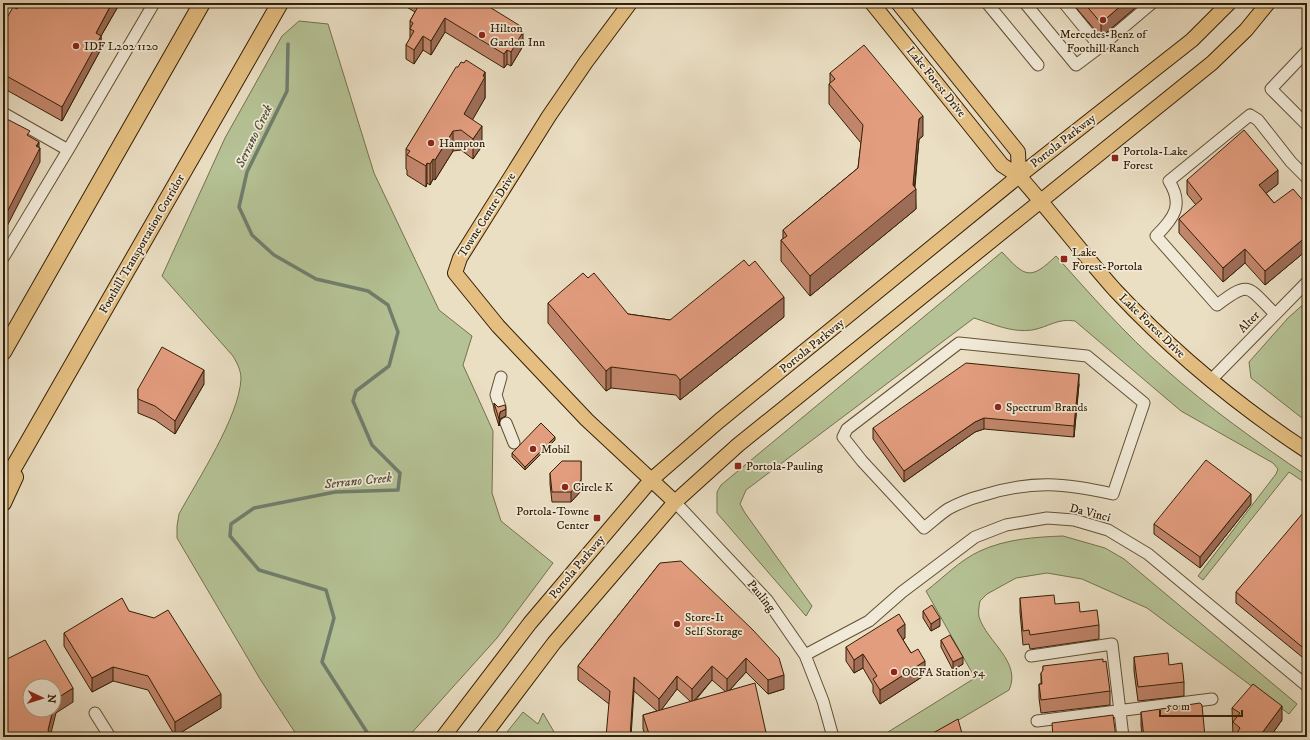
<svg xmlns="http://www.w3.org/2000/svg" width="1310" height="740" viewBox="0 0 1310 740" font-family="'IM FELL DW Pica',serif">
<rect width="100%" height="100%" fill="#eadec3"/>
<filter id="stains"><feTurbulence type="fractalNoise" baseFrequency=".005" numOctaves="4"/><feColorMatrix values="0 0 0 0 .2 0 0 0 0 .09 0 0 0 0 .02 0 0 0 .5 -.17"/></filter>
<radialGradient id="worn" r=".72"><stop offset=".6" stop-color="#630" stop-opacity="0"/><stop offset="1" stop-color="#630" stop-opacity=".3"/></radialGradient>
<path fill="#b5c295" stroke="#75714d" d="M299 21 328 24 374 173 439 310 472 336 463 365 493 431 492 493 501 521 553 563 497 638 408 737H298L260 679 177 538V526L179 514C198 479 239 417 241 379 241 370 237 363 233 356L162 276 225 138 282 36Z
M1002 252C1025 277 1030 281 1056 256 1091 295 1125 334 1164 368 1209 408 1257 442 1307 476V484L1289 472 1203 580 1198 576 1276 474 1278 469 1273 463 1181 411 1075 321C1057 318 1049 327 1032 330 1012 333 993 324 974 318L746 490 740 504 745 513 812 606 806 616 717 513V492L721 485Z
M1307 301V368L1302 373 1307 378V422L1251 378 1249 362 1288 318Z
M1063 536 1105 548 1124 559 1297 704 1289 714 1147 608 1082 579 1047 573 1016 578 987 594 980 601C979 606 978 612 979 617 987 642 1022 662 1009 690L930 737H880L975 678 926 591C943 578 960 560 980 551 1006 539 1035 537 1063 536Z
M523 712 538 724 543 713 557 737H503Z"/>
<g fill="none" stroke-linecap="round" stroke-linejoin="round">
<path stroke="#707e6d" stroke-width="3.5" d="M288 44 287 91 247 172 239 207 252 235 274 255 316 279 368 291 388 305 398 332 389 366 356 391 353 401 372 445 400 473 398 490 335 492 254 508 231 524 230 536 259 570 326 590 334 618 322 662 370 737"/>
<g stroke="#625034" stroke-width="13">
<path id="minor" d="M987 3 1038 65
M1025 3 1076 65 1100 47 1064 3
M1100 47 1152 3
M1307 51 1271 89 1307 125
M3 113 68 150 3 258
M68 150 154 3
M1275 314C1247 286 1250 280 1217 305L1156 236C1174 218 1184 205 1169 181L1250 115 1258 120 1291 162 1307 178
M959 343 1087 356 1144 403 1113 494C1065 483 1032 480 984 495 972 498 959 503 948 509 939 515 932 522 924 528L862 461 843 437 847 429Z
M1211 380 1307 282
M500 407 496 395 501 377
M506 423 514 443
M675 502 767 600 805 655 823 701 833 737
M805 655 869 621 902 592 975 537 1006 525 1047 518 1074 520 1108 530 1148 554 1307 686
M1031 656 1112 644 1123 737
M95 713 110 737
M1037 721 1212 699
M1306 737 1307 736"/>
</g>
<g stroke="#352005" stroke-width="16">
<path id="major" d="M630 3 586 62 549 116 460 258 455 273 498 326 587 420 675 502
M872 3 1002 165 1019 176C1052 213 1082 253 1115 290 1172 351 1237 405 1307 451
M898 3 1018 152 1019 176
M443 737 530 623 651 480 719 421 1019 176 1192 40 1229 3
M483 737 554 643 675 502 738 445 1212 63 1246 30 1268 3"/>
</g>
<g stroke="#352005" stroke-width="18">
<path id="highway" d="M3 352 202 3
M3 486 280 3
M3 503 15 477"/>
</g>
<use href="#minor" stroke="#f1ead8" stroke-width="11"/>
<use href="#major" stroke="#e5bf82" stroke-width="14"/>
<use href="#highway" stroke="#e5bf82" stroke-width="16"/>
</g>
<path fill="#c2866c" stroke="#352005" fill-rule="evenodd" d="M20 3H120L101 36V49L62 121 3 88V25L17 9Z
M400 3H483L522 31 523 46 511 66 507 64 504 68 445 32 431 55 423 50 414 64 406 59V45L410 39V21L415 12Z
M1072 3H1141L1101 37Z
M458 67 485 72V98L472 120 482 146 473 159 461 150 453 151 435 180 433 179 430 185 427 183 426 187 407 175V170L406 169V149Z
M830 73 923 136 919 139 915 187 916 209 810 296 781 261V240L783 239V230L858 168 861 143 829 104V84L830 83Z
M1187 180 1278 184 1266 193 1274 203 1307 205V250L1265 285 1245 263 1223 282 1179 233V219L1196 205 1187 194Z
M588 278 628 314 670 320 784 317 680 400 676 395 611 388 606 391 548 323V303Z
M204 384 175 434 155 420 138 413V389Z
M1079 384 1074 437 984 429 975 432 904 482 873 439V428Z
M494 403 506 416 500 419 499 426 494 410Z
M555 440 525 470 512 457V453Z
M550 473 581 491 571 502H552L550 484Z
M1251 504 1200 568 1154 534V524Z
M1307 516V661L1236 603V592Z
M660 563 784 689 768 694 746 672 729 691 767 737H646L643 729V715L657 711 634 691 609 704 578 680V666ZM712 680 726 692 695 701ZM677 689 691 702 660 711Z
M1020 598 1055 604 1080 612 1099 625V639L1030 649 1029 644 1023 645 1020 612Z
M129 611 221 708 175 736 148 690 113 681 92 692 64 646V633Z
M923 611 940 626 931 631 923 618Z
M905 638 903 640 925 675 880 704 873 692V685L863 668 854 673 846 661V647Z
M941 640 963 664 953 670 941 647Z
M1134 657 1169 665 1184 682V696L1138 701 1134 671Z
M1043 666 1110 691V705L1041 713 1039 698V684H1041V673L1043 671Z
M1232 708 1282 720 1270 737H1234L1233 736Z
M1141 712 1205 737H1142L1141 725Z"/>
<path fill="#9e6d58" stroke="#352005" d="M112 3H120L101 36V49L62 121V107L96 33Z
M1124 3H1141L1101 37V23Z
M445 18V32L431 55V41Z
M522 27V35L523 32V46L511 66V52L520 30Z
M423 36V50L414 64V50Z
M507 50V64L504 68V54Z
M485 72V98L465 133 464 114Z
M923 116V136L919 139 914 190 916 189V209L810 296V276L913 185 919 119Z
M482 126V146L473 159V139Z
M453 131V151L435 180V160Z
M39 142V151L40 148V162L3 234V220Z
M433 159V179L430 185V164Z
M427 163V183L426 187V166Z
M1278 170V184L1259 199V185Z
M1307 236V250L1265 285V271Z
M1245 249V263L1223 282V268Z
M784 297V317L680 400V380Z
M611 367V388L606 391V371Z
M204 370V384L175 434V421Z
M1079 374V384L1074 437V426Z
M506 409V416L500 419 499 426V419L500 412Z
M984 418V429L975 432 904 482V471L975 422Z
M555 437V440L525 470V467Z
M581 461V491L571 502V492Z
M1251 494V504L1200 568V557Z
M940 618V626L931 631V624Z
M905 624V638L897 643V630Z
M863 654V668L854 673V660Z
M963 657V664L953 670V662Z
M746 658V672L727 693V679Z
M925 661V675L880 704V690Z
M712 666V680L692 703V689Z
M113 667V681L92 692V678Z
M784 675V689L768 694V680Z
M677 676V689L659 713V699Z
M634 677V691L631 737H630Z
M73 688V702L56 713 50 737 48 730 53 710H54V706L56 699Z
M221 694V708L175 736V722Z
M1282 706V720L1270 737H1259Z"/>
<path fill="#e29c7e" stroke="#352005" d="M20 3H112L96 33 101 36 62 107 3 74V25L13 7 17 9Z
M420 3H483L522 27 520 30 523 32 511 52 507 50 504 54 445 18 431 41 423 36 414 50 406 45 414 31 410 29 413 23 410 21Z
M1084 3H1124L1101 23Z
M864 45 923 116 919 119 913 185 916 189 810 276 781 240 787 236 783 230 858 168 863 125 829 84 835 79 830 73Z
M466 60 485 72 483 76 485 77 464 114 482 126 473 139 461 130 453 131 435 160 433 159 430 164 427 163 426 166 407 155 410 151 406 149 456 67H458L461 62 464 63Z
M3 117 30 131 27 135 39 142 36 146 40 148 3 220Z
M1244 130 1278 170 1259 185 1274 203 1293 189 1307 205V236L1265 271 1245 249 1223 268 1179 219 1202 199 1187 180Z
M744 260 749 266 755 261 784 297 680 380 676 375 611 367 606 371 548 303 583 273 588 278 594 273 628 314 670 320Z
M162 347 204 370 175 421 155 406 138 399V389Z
M966 363 1079 374 1074 426 984 418 975 422 904 471 873 428Z
M494 403 498 407 505 405 506 409 500 412 499 419Z
M541 423 555 437 525 467 512 453Z
M1206 460 1251 494 1200 557 1154 524Z
M562 461H581V480L571 492H552L550 473Z
M1303 513 1307 516V651L1236 592Z
M681 561 752 629 779 658 784 675 768 680 746 658 727 679 712 666 692 689 677 676 659 699 634 677 630 737H606L610 691 578 666 660 563Z
M1054 595 1055 604 1079 602 1080 612 1097 610 1099 625 1030 635 1029 630 1023 631 1020 598Z
M122 598 129 611 154 618 168 610 221 694 175 722 148 676 113 667 92 678 64 633Z
M932 605 940 618 931 624 923 611Z
M899 614 905 624 897 630 911 653 918 649 925 661 880 690 873 679 877 676 863 654 854 660 846 647Z
M950 635 963 657 953 662 941 640Z
M45 640 73 688 56 699 54 706V686H30V710H53L48 730 52 737H3V661Z
M1168 653 1169 665 1182 663 1184 682 1138 687 1134 657Z
M1103 659V662L1106 661 1110 691 1041 700 1039 684H1042L1041 673 1043 670V666Z
M755 683 767 737H650L643 715Z
M1253 684 1282 706 1259 737H1238L1235 736 1240 728 1233 722 1240 713 1232 708Z
M1200 703 1202 705 1205 737H1144L1141 712Z
M1113 715 1116 737H1053L1052 723Z
M958 719 963 737H926Z"/>
<g fill="#8f2418" stroke="#f1ead8" stroke-width="1.5">
<circle cx="1103" cy="20" r="4"/>
<circle cx="482" cy="35" r="4"/>
<circle cx="76" cy="46" r="4"/>
<circle cx="431" cy="143" r="4"/>
<rect x="1111" y="154" width="8" height="8" rx="2"/>
<rect x="1060" y="255" width="8" height="8" rx="2"/>
<circle cx="998" cy="407" r="4"/>
<circle cx="533" cy="449" r="4"/>
<rect x="734" y="462" width="8" height="8" rx="2"/>
<circle cx="565" cy="487" r="4"/>
<rect x="593" y="514" width="8" height="8" rx="2"/>
<circle cx="677" cy="624" r="4"/>
<circle cx="894" cy="672" r="4"/>
</g>
<g text-anchor="middle" dominant-baseline="central" stroke-width="3.5" stroke-linejoin="round" paint-order="stroke">
<g font-size="12" fill="#352005" stroke="#f1ead8" text-anchor="start">
<text x="490" y="28">Hilton<tspan x="490" dy="14">Garden Inn</tspan></text>
<text x="1103" y="34" text-anchor="middle">Mercedes-Benz of<tspan x="1103" dy="14">Foothill Ranch</tspan></text>
<text x="84" y="46">IDF L202 1120</text>
<text x="439" y="143">Hampton</text>
<text x="1123" y="151">Portola-Lake<tspan x="1123" dy="14">Forest</tspan></text>
<text x="1072" y="252">Lake<tspan x="1072" dy="14">Forest-Portola</tspan></text>
<text x="1006" y="407">Spectrum Brands</text>
<text x="541" y="449">Mobil</text>
<text x="746" y="466">Portola-Pauling</text>
<text x="573" y="487">Circle K</text>
<text x="589" y="511" text-anchor="end">Portola-Towne<tspan x="589" dy="14">Center</tspan></text>
<text x="685" y="617">Store-It<tspan x="685" dy="14">Self Storage</tspan></text>
<text x="902" y="672">OCFA Station 54</text>
</g>
<g font-size="12" fill="#352005" stroke="#f1ead8">
<text transform="translate(936 82) rotate(51)">Lake Forest Drive</text>
<text transform="translate(1063 141) rotate(-38)">Portola Parkway</text>
<text transform="translate(487 215) rotate(-58)">Towne Centre Drive</text>
<text transform="translate(142 244) rotate(-60)">Foothill Transportation Corridor</text>
<text transform="translate(1249 322) rotate(-46)">Alter</text>
<text transform="translate(1152 326) rotate(44)">Lake Forest Drive</text>
<text transform="translate(812 346) rotate(-39)">Portola Parkway</text>
<text transform="translate(1090 513) rotate(14)">Da Vinci</text>
<text transform="translate(577 567) rotate(-50)">Portola Parkway</text>
<text transform="translate(761 596) rotate(51)">Pauling</text>
</g>
<g font-size="13" font-style="italic" fill="#534f39" stroke="#f1ead8">
<text transform="translate(254 136) rotate(-64)">Serrano Creek</text>
<text transform="translate(358 481) rotate(-6)">Serrano Creek</text>
</g>
</g>
<rect width="1310" height="740" fill="none" stroke="#eadec3" stroke-width="16"/>
<rect x="4" y="4" width="1302" height="732" fill="none" stroke="#352005" stroke-width="2"/>
<rect x="8" y="8" width="1294" height="724" fill="none" stroke="#352005"/>
<g transform="translate(42 698) rotate(94)"><circle r="19" fill="#f1ead8" stroke="#a69984"/>
<path d="M0-3L7 15L0 10L-7 15Z" fill="#8f2418"/>
<text y="-6" font-size="11" font-weight="bold" text-anchor="middle" fill="#352005">N</text>
</g>
<path d="M1160 710v6h82v-6" fill="none" stroke="#352005" stroke-width="2"/>
<text x="1166" y="710" font-size="12" fill="#352005" stroke="#f1ead8" stroke-width="3" paint-order="stroke">50 m</text>
<rect width="100%" height="100%" filter="url(#stains)"/>
<rect width="100%" height="100%" fill="url(#worn)"/>
</svg>
